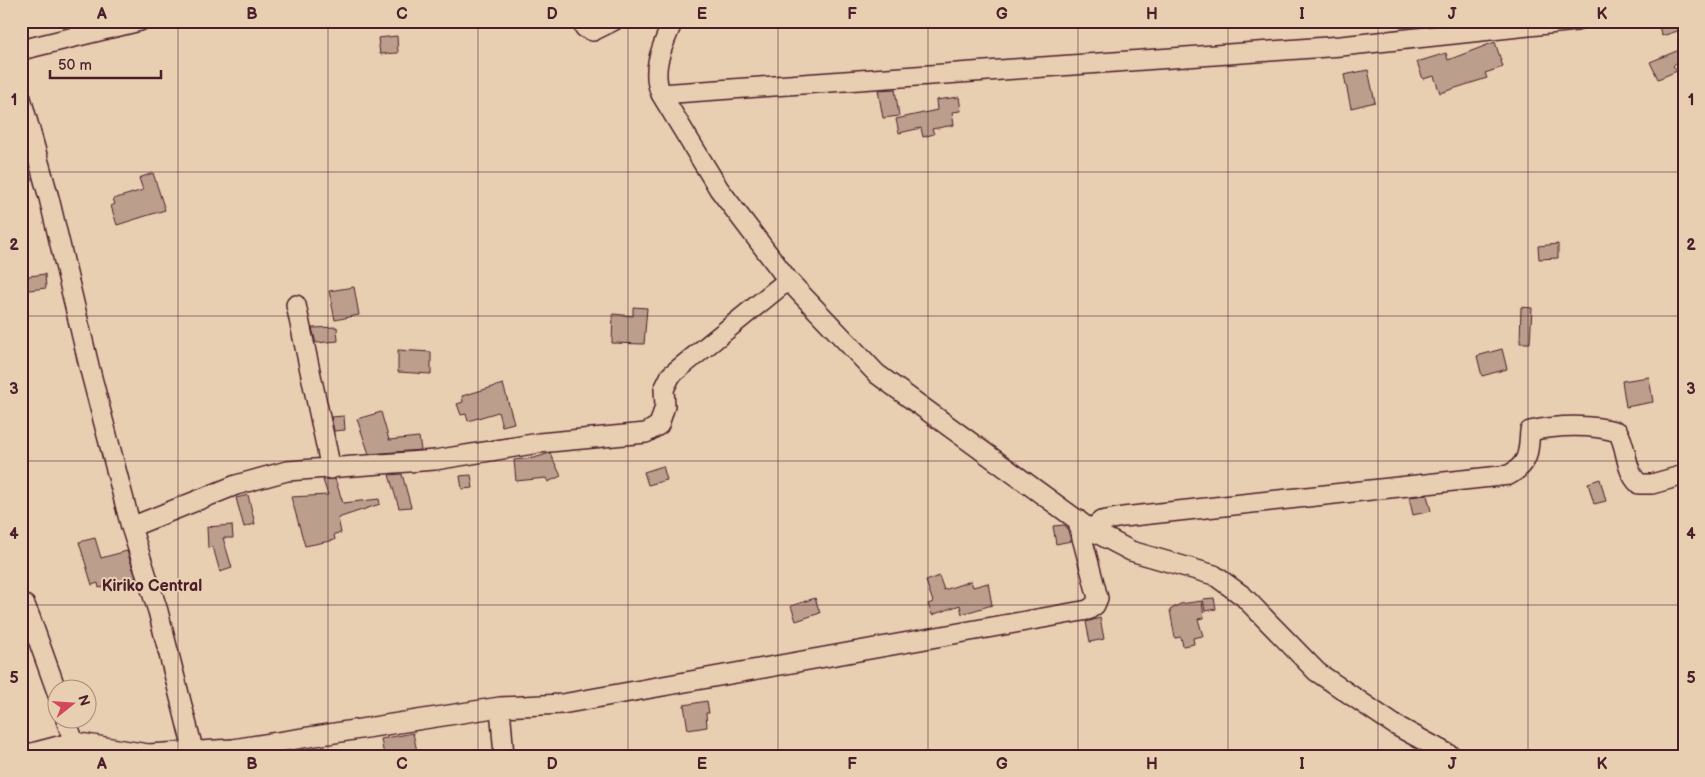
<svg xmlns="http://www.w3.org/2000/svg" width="1705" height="777" viewBox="0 0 1705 777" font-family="'Balsamiq Sans',sans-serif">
<rect width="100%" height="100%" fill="#e9cfb1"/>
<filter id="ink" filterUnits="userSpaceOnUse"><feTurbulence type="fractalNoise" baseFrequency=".02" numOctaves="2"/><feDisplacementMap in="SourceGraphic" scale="10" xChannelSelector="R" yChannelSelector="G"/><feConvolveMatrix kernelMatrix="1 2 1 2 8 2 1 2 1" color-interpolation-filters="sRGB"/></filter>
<g filter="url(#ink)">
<path fill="#bc9e8c" stroke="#4a1f2b" d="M1657 21H1684V29L1662 36Z
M397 36 398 53 380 54 378 38Z
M1495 42 1503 67 1485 73 1487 78 1440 93 1434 76 1423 79 1417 62 1446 53 1448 60Z
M1684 48V55L1673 66 1677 71 1658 79 1650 62Z
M1368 70 1375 102 1351 108 1344 75Z
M895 89 899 116 883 118 878 90Z
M959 97 961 111 952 112 954 125 932 129 934 134 923 137 921 128 899 133 896 119 937 110 936 100Z
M153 173 165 210 117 225 111 206 115 204 113 199 143 190 139 178Z
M1558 244V258L1539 259 1538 246Z
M45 274 46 288 21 291V277Z
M354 287 359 315 335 320 329 291Z
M633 307 647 308 644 344 612 343 613 314 633 316Z
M1521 307 1532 308 1530 343H1520Z
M337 327 338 341 316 343 312 328Z
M1502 349 1507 369 1482 376 1477 356Z
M398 350 431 352V374L398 372Z
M1649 377 1653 402 1626 407 1622 381Z
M503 384 514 423 502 426 498 412 468 421 466 414 461 415 457 404 463 402 462 396Z
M381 412 389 440 419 437 421 450 369 454 357 419Z
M344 416 345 430 334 431 331 417Z
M550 453 561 476 548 482 546 478 516 481 514 460 534 458Z
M663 466 667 480 648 485 644 472Z
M402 474 411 507 399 508 389 475Z
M471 475 473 488 462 489 460 476Z
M335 479 343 503 379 499 380 504 338 518 341 533 334 534 335 540 305 546 291 497 328 495 323 480Z
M1600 479 1606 501 1594 504 1588 483Z
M248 495 255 524 244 527 236 498Z
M1427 495 1431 511 1413 515 1409 497Z
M232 525 233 538H223L232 568 220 572 213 547 208 548 207 527Z
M1064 525 1067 527 1071 541 1056 544 1053 526Z
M95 538 101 558 127 551 136 578 99 588 98 583 92 585 79 542Z
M939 576 944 590 971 581 973 587 988 583 992 605 962 614 960 605 932 615 928 604 933 602 926 581Z
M815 598 820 613 796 621 791 606Z
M1214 598 1216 609 1205 611 1203 599Z
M1202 601 1204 618 1198 619 1203 636 1193 638 1194 644 1183 646 1181 637 1175 638 1170 610 1180 604Z
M1100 618 1104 639 1090 642 1086 622Z
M707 701 709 713H706L707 727 688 730 684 705Z
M413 733 418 756H384L381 739Z"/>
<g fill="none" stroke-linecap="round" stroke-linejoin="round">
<g stroke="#4a1f2b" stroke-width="22">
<path id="minor" d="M581 21 585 28 593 31 613 21
M673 21C663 45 650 69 661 94L719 189 788 280 877 374 1091 530 1131 551 1214 575 1243 596 1317 672 1395 725 1452 756
M21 50 140 21
M661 94 1341 46 1576 21
M21 98 49 198 90 370 131 527 158 611 194 753
M296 305 331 469
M131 527 236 485 287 471 435 460 539 443 646 433 659 425 665 406 664 389 671 375 788 280
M1091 530 1101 521 1123 517 1509 475C1530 463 1528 452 1530 431 1558 425 1591 424 1618 432 1628 449 1624 469 1639 484H1652L1684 475
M21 603 25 605 30 617 58 695
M500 707 504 756
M66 720 74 742 75 756
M21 756 74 742 148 754 233 749 500 707 562 704 1088 610 1095 605 1098 598 1077 519"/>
</g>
<use href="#minor" stroke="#e9cfb1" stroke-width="19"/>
</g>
</g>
<path fill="none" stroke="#4a1f2b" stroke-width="1" stroke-opacity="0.55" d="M178 21V756M328 21V756M478 21V756M628 21V756M778 21V756M928 21V756M1078 21V756M1228 21V756M1378 21V756M1528 21V756M21 172H1684M21 316H1684M21 461H1684M21 605H1684"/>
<g text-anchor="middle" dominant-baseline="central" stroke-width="4" stroke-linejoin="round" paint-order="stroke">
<g font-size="16" font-weight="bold" fill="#4a1f2b" stroke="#e9cfb1">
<text x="152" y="586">Kiriko Central</text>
</g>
</g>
<rect width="1705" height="777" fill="none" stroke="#e9cfb1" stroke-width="55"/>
<g transform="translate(72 704) rotate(73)"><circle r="24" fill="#e9cfb1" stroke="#a9897b"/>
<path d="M0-4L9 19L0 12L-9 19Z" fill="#d1495b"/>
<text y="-8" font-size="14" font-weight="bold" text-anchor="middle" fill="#4a1f2b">N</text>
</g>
<path d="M50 70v8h111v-8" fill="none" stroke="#4a1f2b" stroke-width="2.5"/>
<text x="58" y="70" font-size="15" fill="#4a1f2b" stroke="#e9cfb1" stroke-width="4" paint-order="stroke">50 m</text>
<rect x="28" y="28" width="1650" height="722" fill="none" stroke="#4a1f2b" stroke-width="2"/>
<g font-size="16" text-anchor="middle" font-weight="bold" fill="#4a1f2b">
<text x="102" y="19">A</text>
<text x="252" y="19">B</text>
<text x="402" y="19">C</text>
<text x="552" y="19">D</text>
<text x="702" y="19">E</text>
<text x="852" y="19">F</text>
<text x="1002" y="19">G</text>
<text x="1152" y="19">H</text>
<text x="1302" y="19">I</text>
<text x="1452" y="19">J</text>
<text x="1602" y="19">K</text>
<text x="14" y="105">1</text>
<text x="1691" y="105">1</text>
<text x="14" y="250">2</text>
<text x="1691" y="250">2</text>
<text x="14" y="394">3</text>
<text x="1691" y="394">3</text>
<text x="14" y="539">4</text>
<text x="1691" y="539">4</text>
<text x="14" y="683">5</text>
<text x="1691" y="683">5</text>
<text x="102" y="769">A</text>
<text x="252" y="769">B</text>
<text x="402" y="769">C</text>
<text x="552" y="769">D</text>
<text x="702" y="769">E</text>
<text x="852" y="769">F</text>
<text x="1002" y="769">G</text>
<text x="1152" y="769">H</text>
<text x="1302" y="769">I</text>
<text x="1452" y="769">J</text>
<text x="1602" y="769">K</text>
</g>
</svg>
